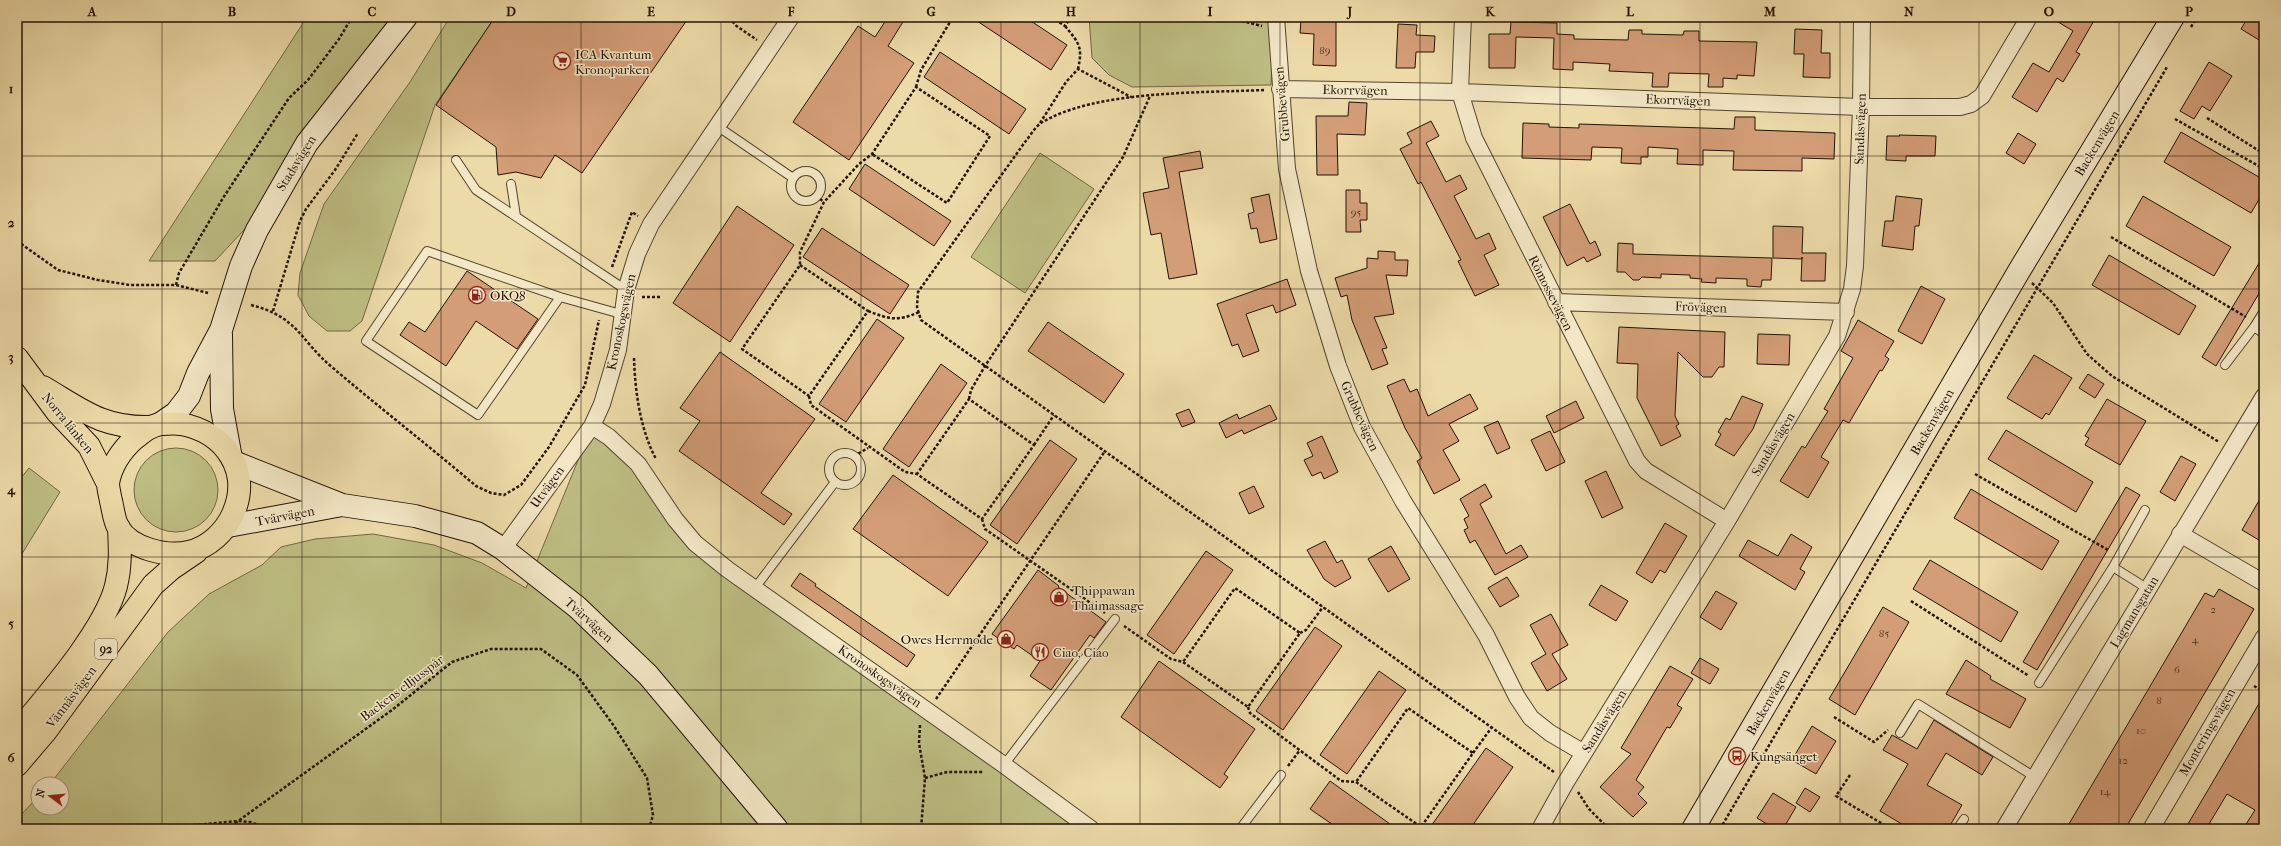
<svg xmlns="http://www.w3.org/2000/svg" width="2281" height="846" viewBox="0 0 2281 846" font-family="'IM FELL French Canon',serif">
<rect width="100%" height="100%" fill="#ecdaa8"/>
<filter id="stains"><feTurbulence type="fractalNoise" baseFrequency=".005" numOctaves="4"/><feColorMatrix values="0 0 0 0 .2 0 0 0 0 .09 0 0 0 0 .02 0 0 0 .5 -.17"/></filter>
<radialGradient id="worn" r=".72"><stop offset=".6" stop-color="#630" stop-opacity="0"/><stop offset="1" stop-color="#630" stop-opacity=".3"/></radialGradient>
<path fill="#bebe83" stroke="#706844" d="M307 17H406L269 192 244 230 215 261H149Z
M450 17H495L435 105 362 321 350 331H327L309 316 298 295 300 273 324 204 410 82Z
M1089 17H1274L1271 85 1132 87 1109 75 1092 58Z
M1040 153 1094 189 1025 293 971 257Z
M592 426 609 437 695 543 1091 829H17V819L38 797V808H62V784H50L168 632 209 594 262 565 281 547 315 539 373 534 434 545 482 563 526 588Z
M134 490a42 42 0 1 1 84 0a42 42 0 1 1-84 0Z
M29 468 60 492 17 562V483Z"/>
<path fill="#d39d77" stroke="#221206" d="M495 17H689L582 173 555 155 541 178 516 172 498 175 496 147 436 105Z
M888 17H906L888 46 914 63 849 160 793 122 858 26 875 37Z
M971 17H1025L1067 45 1051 70Z
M1315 17H1336V66L1313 65 1314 34 1300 33 1301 20 1315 21Z
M2050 17H2096L2076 52 2080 54 2063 82 2057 78 2037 112 2012 97 2033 63 2049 72 2073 31Z
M2248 17H2264V43L2241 29Z
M1511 22 1557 23V34L1574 35V39L1628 40 1629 30H1642V34L1683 35 1684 31H1699V41L1757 42 1754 76 1737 75V79L1723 78V87H1708L1709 74 1669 73 1668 87H1652L1653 73 1609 71 1610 64 1573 62V70L1553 69 1554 38 1516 37 1515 68H1489V34H1510Z
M1398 24 1417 25 1416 35 1435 36 1434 52H1416L1415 68H1396Z
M1795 29 1822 30 1821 53H1830V78L1803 77 1804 54H1794Z
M940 52 1026 109 1009 134 924 77Z
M2209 62 2232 76 2210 111 2202 106 2194 119 2180 111Z
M1349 102 1367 103 1365 135 1337 134 1338 175H1317L1316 116H1348Z
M1735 117H1755V130L1835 133 1834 159 1802 158V171L1733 170 1734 151 1703 150V165L1677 164 1678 149 1648 147V157H1641V164L1621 163 1622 148 1592 147 1591 160 1522 158 1523 123 1549 124V127L1579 128V124L1734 129Z
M1431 121 1439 136 1426 143 1446 182 1460 175 1467 189 1454 196 1476 239 1489 233 1496 249 1484 255 1499 285 1475 296 1458 261 1461 260 1421 182 1418 184 1400 149 1412 143 1407 133Z
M2181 132 2264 180V191L2251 213 2164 162Z
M2018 133 2036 144 2024 164 2006 153Z
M1899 135 1936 136 1935 156H1906V161L1886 160 1887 136H1900Z
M1200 151 1203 168 1179 172 1197 274 1169 279 1161 233 1151 235 1143 193 1169 188 1163 158Z
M865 164 951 221 934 246 849 189Z
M1346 190H1360V203H1367V220H1360L1361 232H1346Z
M1269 194 1277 239 1260 243 1257 228 1251 229 1248 214 1254 212 1251 198Z
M1896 196 1922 199 1919 226H1915L1913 250 1882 246 1885 221H1893Z
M2143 196 2231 247 2214 276 2126 226Z
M1570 204 1590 244 1595 241 1601 255 1587 262 1584 257 1567 266 1543 217Z
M737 206 794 245 730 342 673 303Z
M1773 226 1803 227 1802 253H1826L1825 281H1801L1802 257V259L1773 258Z
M822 228 909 285 890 314 803 257Z
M1618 243 1633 244V254L1772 258 1771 280H1762L1761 287 1747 286V279L1716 278V283L1701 282 1702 279 1690 278V275L1661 274V278L1642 277 1639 280H1633L1625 272H1617Z
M1378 251 1395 252V260H1408L1407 276 1386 275 1394 314 1374 317 1387 348 1382 349 1388 364 1372 370 1352 320 1347 295 1341 297 1335 278 1367 268V258L1378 259Z
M2109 255 2196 306 2179 335 2092 285Z
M2264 255V285L2216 366 2202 357Z
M467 271 538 319 517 349 476 321 446 366 400 335 409 322 425 332Z
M1287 279 1296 305 1276 313 1273 305 1246 314 1259 351 1243 357 1238 344 1232 346 1217 304Z
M1921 286 1945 299 1922 344 1898 331Z
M877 319 904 338 846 422 819 404Z
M1858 320 1894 341 1885 356 1889 359 1882 371 1880 370 1849 423 1843 420 1821 457 1829 462 1808 498 1780 481 1802 446 1805 448 1828 411 1824 409 1853 358 1841 351Z
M1048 322 1124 374 1104 403 1028 351Z
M1619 327 1725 332 1724 367H1719L1712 377H1703L1678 352 1675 416 1679 424 1676 426 1681 436 1661 446 1637 398 1638 364 1617 363Z
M1758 334 1790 335 1789 365 1757 364Z
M720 352 815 419 761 493 792 514 784 525 679 451 700 421 680 408Z
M2034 355 2072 378 2049 415 2046 413 2042 419 2007 398Z
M941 364 967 383 909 467 883 449Z
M2088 374 2104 384 2095 398 2079 388Z
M1404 379 1410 392 1417 389 1428 416 1470 394 1478 409 1449 424 1459 441 1443 450 1460 480 1434 494 1417 461 1422 458 1405 428 1387 386Z
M1742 396 1763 404 1753 429 1734 456 1715 445 1721 434 1718 432 1726 418 1730 420Z
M2107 399 2146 421 2120 465 2085 445 2089 438 2085 436Z
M1576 401 1584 418 1554 433 1546 416Z
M1270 405 1277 419 1244 434 1242 430 1226 438 1219 423 1237 414 1239 419Z
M1189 409 1195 422 1182 427 1176 414Z
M1498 421 1510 448 1497 454 1484 427Z
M2006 430 2093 482 2076 512 1988 459Z
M1550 431 1565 462 1546 471 1531 440Z
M1322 436 1338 472 1324 479 1321 472 1312 476 1304 460 1313 456 1307 443Z
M1050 440 1077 459 1017 544 990 525Z
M2181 456 2196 464 2175 501 2160 492Z
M1606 471 1623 508 1602 518 1585 481Z
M893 475 988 542 948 596 853 529Z
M1485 484 1492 497 1480 504 1506 554 1521 545 1528 557 1495 575 1475 540 1470 543 1464 530 1468 528 1464 519 1469 516 1460 499Z
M1254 486 1264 507 1249 514 1239 493Z
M2126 487 2140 495 2037 670 2023 662Z
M1971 489 2059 541 2042 570 1954 518Z
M2264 492V543L2242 530Z
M1665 523 1687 536 1665 573 1660 570 1652 583 1636 573Z
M1791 534 1812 547 1800 569 1805 572 1795 590 1739 556 1748 540 1778 556Z
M1325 541 1337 563 1342 560 1351 578 1335 587 1324 579 1307 550Z
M1391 546 1410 579 1388 592 1368 559Z
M1206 551 1233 570 1174 654 1147 635Z
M1930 560 2018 612 2001 642 1913 589Z
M1038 570 1059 586 1058 587 1106 622 1094 638 1090 635 1051 690 1030 676 1040 661 1017 645 1014 649 992 634Z
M800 573 816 584 815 586 915 655 907 667 791 586Z
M1507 577 1519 596 1500 607 1488 588Z
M1601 585 1628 601 1616 621 1589 605Z
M2219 589 2254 609 2125 829H2066L2205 593 2214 597Z
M1716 591 1737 603 1721 630 1700 617Z
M1883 607 1909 622 1855 715 1829 699Z
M1551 614 1568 645 1552 654 1567 679 1547 691 1531 663 1546 654 1530 625Z
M1315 627 1342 646 1283 730 1256 711Z
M1700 658 1719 669 1710 684 1691 673Z
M1966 660 1991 676 1990 679 2026 699 2010 728 1946 694Z
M1159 661 1255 729 1224 774 1228 777 1220 788 1121 717Z
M1670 666 1693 679 1677 705 1682 708 1670 728 1667 727 1636 780 1644 787 1638 794 1647 803 1633 817 1600 787 1631 754 1621 748Z
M1379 671 1406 690 1347 774 1320 755Z
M2264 695V829H2243L2255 810 2227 794 2206 829H2185Z
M1934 720 1993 757 1982 775 1946 753 1927 785 1962 805 1948 829H1910L1880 811 1908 764 1883 750 1892 735 1917 749Z
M1812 726 1836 741 1816 774 1792 760Z
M1486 748 1513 767 1470 829H1429Z
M1330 781 1397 829H1339L1310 809Z
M1805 788 1820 797 1810 812 1796 803Z
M1773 793 1796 807 1783 829H1775L1757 818Z"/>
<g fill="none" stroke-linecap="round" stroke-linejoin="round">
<g stroke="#54442e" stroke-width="10">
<path id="lane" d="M717 126 793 178
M456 160 476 190 626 290
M791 186a15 15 0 1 1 30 0a15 15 0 1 1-30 0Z
M511 184 516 216
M560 297 478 415 366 341 427 251 560 297 621 314
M2254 327 2264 311
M2225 365 2254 327 2264 334
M829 469a16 16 0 1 1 32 0a16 16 0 1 1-32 0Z
M2145 510 2113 567 2148 589
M755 588 835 482
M2039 683 2113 567
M1900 733 1918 704 2035 777
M1004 765 1115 619
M1240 829 1281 775
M1957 829 1964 819"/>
</g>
<g stroke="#54442e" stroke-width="18">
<path id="street" d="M1276 17 1287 169 1309 271 1338 366 1362 427 1403 501 1486 635 1517 697 1531 718 1550 733 1584 753
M1463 17 1460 92 1474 138 1637 461 1646 471 1727 521
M1280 89 1460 92 1861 107H1960L1971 104 1982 96 2029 17
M1556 302 1846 312
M592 426 609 437 638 464 675 519 695 543 727 569 1004 765 1091 829
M2180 534 2264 583
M503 549 592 426 602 404 618 350 626 290 637 254 651 224 791 17
M1540 829 1566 782 1727 521 1837 336 1852 289 1855 266 1861 107 1862 17
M2004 829 2264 396
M2151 829 2264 637"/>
</g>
<g stroke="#221206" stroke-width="24">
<path id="secondary" d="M221 335 222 409 230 453
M160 424 176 413 189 396 198 373 221 330 241 266 257 230 307 143 406 17
M236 463 342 505 415 516 477 533 503 549 577 607 648 675 777 829
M228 526 342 505
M1693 829 2019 271 2173 17"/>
</g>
<g stroke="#221206" stroke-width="24">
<path id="highway" d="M17 358 57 412 89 446 108 484
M43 387C82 410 102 428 149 427
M160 424C167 424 174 423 181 424 225 432 252 471 233 514 225 532 209 547 189 552 167 557 130 549 118 527 114 520 113 509 111 501 110 496 108 488 108 483 111 466 122 450 134 439 143 432 148 427 160 424Z
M17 732C47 696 105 630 116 586 121 566 120 548 119 528
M17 765 46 731 153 585 171 569 196 552"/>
</g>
<path stroke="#221206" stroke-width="2.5" stroke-dasharray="3 2" stroke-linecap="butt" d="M730 17 735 25 757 40
M1051 17 1065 26 1071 17
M1227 17 1262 26
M1065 26C1079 43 1083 47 1078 69
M2191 27 2197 17
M916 87 921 70 953 17
M1264 90C1201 93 1095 90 1041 123 1035 127 1030 136 1025 142L918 292 917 307 921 320 1554 772
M2207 118 2264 154
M2175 119 2264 169
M1040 123 1066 82 1078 69 1131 97
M816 196 824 202
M2111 237 2246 317
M17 241 58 270 98 280 130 285H176L208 293
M800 265 868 311 809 396 742 349 800 265V252L824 202 859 164 872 154 916 87 990 136 947 203 872 154
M612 267 632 212 638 216
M2032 283 2053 303 2087 354 2112 376 2219 442
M176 285 179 273 223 198 289 98 308 80 339 39 352 17
M642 297H660
M251 305C299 317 300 341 333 368 380 408 429 446 476 486L491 493 504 495 521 485 549 447 585 385 599 320
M273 311 300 221 306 209 335 170 358 133
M868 311C889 319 897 322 919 312
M634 358C635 391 640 429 656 459
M809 396 811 405 905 472 917 474 982 519 1034 445 969 399 917 474
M969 399 971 390 985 366 1123 157 1150 96
M1034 445 1054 415
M854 456 868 448
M1975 474 2108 550
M982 519 985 529 1105 613
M1911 601 2029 676
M1124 626 1171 659 1183 662 1248 707 1300 633 1235 588 1183 662
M1300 633 1306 630 1323 607
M2254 686 2264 692
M936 699 1105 451
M1248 707 1250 713 1341 781 1356 782 1421 827 1473 753 1408 708 1356 782
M1834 717 1874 742 1888 730
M920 725 919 743 925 778 921 829
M1473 753 1492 727
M1288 766 1300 750
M1850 775 1836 796 1891 829
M925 778 947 772H984
M1578 792 1589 809 1609 829
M154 829 238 821 250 822 271 829
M227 829 392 710 452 662 491 649H541L577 675 614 726 647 778 653 815 649 829
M1720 829 2167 67"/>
<use href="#lane" stroke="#f3e7c6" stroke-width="8"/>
<use href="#street" stroke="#f3e7c6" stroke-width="16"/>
<use href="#secondary" stroke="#f3e7c6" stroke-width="22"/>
<use href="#highway" stroke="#ecdaa8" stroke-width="22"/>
</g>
<path fill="none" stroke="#221206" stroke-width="1" stroke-opacity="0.55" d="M162 17V829M302 17V829M441 17V829M581 17V829M721 17V829M861 17V829M1001 17V829M1140 17V829M1280 17V829M1420 17V829M1560 17V829M1700 17V829M1840 17V829M1979 17V829M2119 17V829M17 156H2264M17 289H2264M17 423H2264M17 557H2264M17 690H2264"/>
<defs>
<g id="supermarket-ring" transform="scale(0.9)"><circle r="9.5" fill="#f3e7c6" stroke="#8f2418" stroke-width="1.5"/><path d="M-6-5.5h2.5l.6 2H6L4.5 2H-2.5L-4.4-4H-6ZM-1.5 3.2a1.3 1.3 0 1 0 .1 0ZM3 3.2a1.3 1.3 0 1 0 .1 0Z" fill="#8f2418"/></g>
<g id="fuel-ring" transform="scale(0.9)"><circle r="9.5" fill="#f3e7c6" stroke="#8f2418" stroke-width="1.5"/><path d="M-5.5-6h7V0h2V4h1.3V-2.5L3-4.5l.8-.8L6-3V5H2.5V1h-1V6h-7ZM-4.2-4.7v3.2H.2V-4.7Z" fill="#8f2418"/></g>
<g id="shop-ring" transform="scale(0.9)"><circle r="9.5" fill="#f3e7c6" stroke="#8f2418" stroke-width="1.5"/><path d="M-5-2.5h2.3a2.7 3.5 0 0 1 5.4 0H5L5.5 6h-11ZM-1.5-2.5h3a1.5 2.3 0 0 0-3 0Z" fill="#8f2418"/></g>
<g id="restaurant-ring" transform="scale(0.9)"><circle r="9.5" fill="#f3e7c6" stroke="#8f2418" stroke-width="1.5"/><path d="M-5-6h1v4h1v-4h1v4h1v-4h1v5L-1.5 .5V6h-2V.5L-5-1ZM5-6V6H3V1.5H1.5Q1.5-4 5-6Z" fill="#8f2418"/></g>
<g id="bus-ring" transform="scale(0.9)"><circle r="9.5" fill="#f3e7c6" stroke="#8f2418" stroke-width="1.5"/><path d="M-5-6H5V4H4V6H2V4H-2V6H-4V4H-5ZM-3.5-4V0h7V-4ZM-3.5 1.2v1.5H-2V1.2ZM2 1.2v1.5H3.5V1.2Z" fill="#8f2418"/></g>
</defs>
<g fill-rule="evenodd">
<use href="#supermarket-ring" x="562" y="61"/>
<use href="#fuel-ring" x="477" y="295"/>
<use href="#shop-ring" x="1059" y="597"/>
<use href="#shop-ring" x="1006" y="639"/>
<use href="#restaurant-ring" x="1040" y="652"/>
<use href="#bus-ring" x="1737" y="756"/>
</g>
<g text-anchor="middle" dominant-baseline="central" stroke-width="3" stroke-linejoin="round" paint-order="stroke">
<g font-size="11" fill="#4e3522">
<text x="1325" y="50">89</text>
<text x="1356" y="212">95</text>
<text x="2213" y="609">2</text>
<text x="1884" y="633">85</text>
<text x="2195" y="639">4</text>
<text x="2177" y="669">6</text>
<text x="2159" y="700">8</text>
<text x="2141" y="730">10</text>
<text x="2123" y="760">12</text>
<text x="2105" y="791">14</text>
</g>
<rect fill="#f3e7c6" stroke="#615240" stroke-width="1" x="95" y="639" width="22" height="20" rx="3"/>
<g font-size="12" font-weight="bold" fill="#221206">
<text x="106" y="649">92</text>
</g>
<g font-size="13" fill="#221206" stroke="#f3e7c6" text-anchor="start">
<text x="575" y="54">ICA Kvantum<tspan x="575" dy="15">Kronoparken</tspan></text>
<text x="490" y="295">OKQ8</text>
<text x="1072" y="590">Thippawan<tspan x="1072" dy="15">Thaimassage</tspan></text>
<text x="993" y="639" text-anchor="end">Owes Herrmode</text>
<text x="1053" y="652">Ciao, Ciao</text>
<text x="1750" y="756">Kungsänget</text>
</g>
<g font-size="13" fill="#221206" stroke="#f3e7c6">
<text transform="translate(1355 90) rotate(1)">Ekorrvägen</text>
<text transform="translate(1678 100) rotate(2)">Ekorrvägen</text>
<text transform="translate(1282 104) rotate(-95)">Grubbevägen</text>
<text transform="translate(1860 129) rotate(-88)">Sandåsvägen</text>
<text transform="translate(2097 143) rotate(-59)">Backenvägen</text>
<text transform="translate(296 163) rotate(-58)">Stadsvägen</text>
<text transform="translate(1551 293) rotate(63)">Römossevägen</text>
<text transform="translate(1701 307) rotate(2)">Frövägen</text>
<text transform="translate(621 322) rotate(-78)">Kronoskogsvägen</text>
<text transform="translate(1360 416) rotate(66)">Grubbevägen</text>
<text transform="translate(1932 422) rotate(-60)">Backenvägen</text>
<text transform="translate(68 423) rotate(51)">Norra länken</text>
<text transform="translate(1773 444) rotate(-59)">Sandåsvägen</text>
<text transform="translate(547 487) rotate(-54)">Utvägen</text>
<text transform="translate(285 516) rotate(-11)">Tvärvägen</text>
<text transform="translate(2134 612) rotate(-59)">Lagmansgatan</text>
<text transform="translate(589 620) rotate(42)">Tvärvägen</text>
<text transform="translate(880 676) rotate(35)">Kronoskogsvägen</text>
<text transform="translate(402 688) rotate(-37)">Backens elljusspår</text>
<text transform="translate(71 697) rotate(-53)">Vännäsvägen</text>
<text transform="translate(1768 702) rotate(-60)">Backenvägen</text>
<text transform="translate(1604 721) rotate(-58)">Sandåsvägen</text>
<text transform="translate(2207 732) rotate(-60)">Monteringsvägen</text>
</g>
</g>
<rect width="2281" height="846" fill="none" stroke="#ecdaa8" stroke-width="44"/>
<g transform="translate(50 796) rotate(286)"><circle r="19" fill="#f3e7c6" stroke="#9f9279"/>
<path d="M0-3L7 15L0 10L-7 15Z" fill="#8f2418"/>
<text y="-6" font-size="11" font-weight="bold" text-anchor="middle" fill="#221206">N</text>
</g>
<rect x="22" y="22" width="2237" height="802" fill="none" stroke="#221206" stroke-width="1.5"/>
<g font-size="13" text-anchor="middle" font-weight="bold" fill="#221206">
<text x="92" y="16">A</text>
<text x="232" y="16">B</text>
<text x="372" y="16">C</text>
<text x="511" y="16">D</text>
<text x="651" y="16">E</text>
<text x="791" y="16">F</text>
<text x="931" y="16">G</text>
<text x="1071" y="16">H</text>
<text x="1210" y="16">I</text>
<text x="1350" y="16">J</text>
<text x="1490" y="16">K</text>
<text x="1630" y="16">L</text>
<text x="1770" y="16">M</text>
<text x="1909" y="16">N</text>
<text x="2049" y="16">O</text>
<text x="2189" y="16">P</text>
<text x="11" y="93">1</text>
<text x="11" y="227">2</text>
<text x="11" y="361">3</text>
<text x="11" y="494">4</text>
<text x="11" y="628">5</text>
<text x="11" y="762">6</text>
</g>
<rect width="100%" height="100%" filter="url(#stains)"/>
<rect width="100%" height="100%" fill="url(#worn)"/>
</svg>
